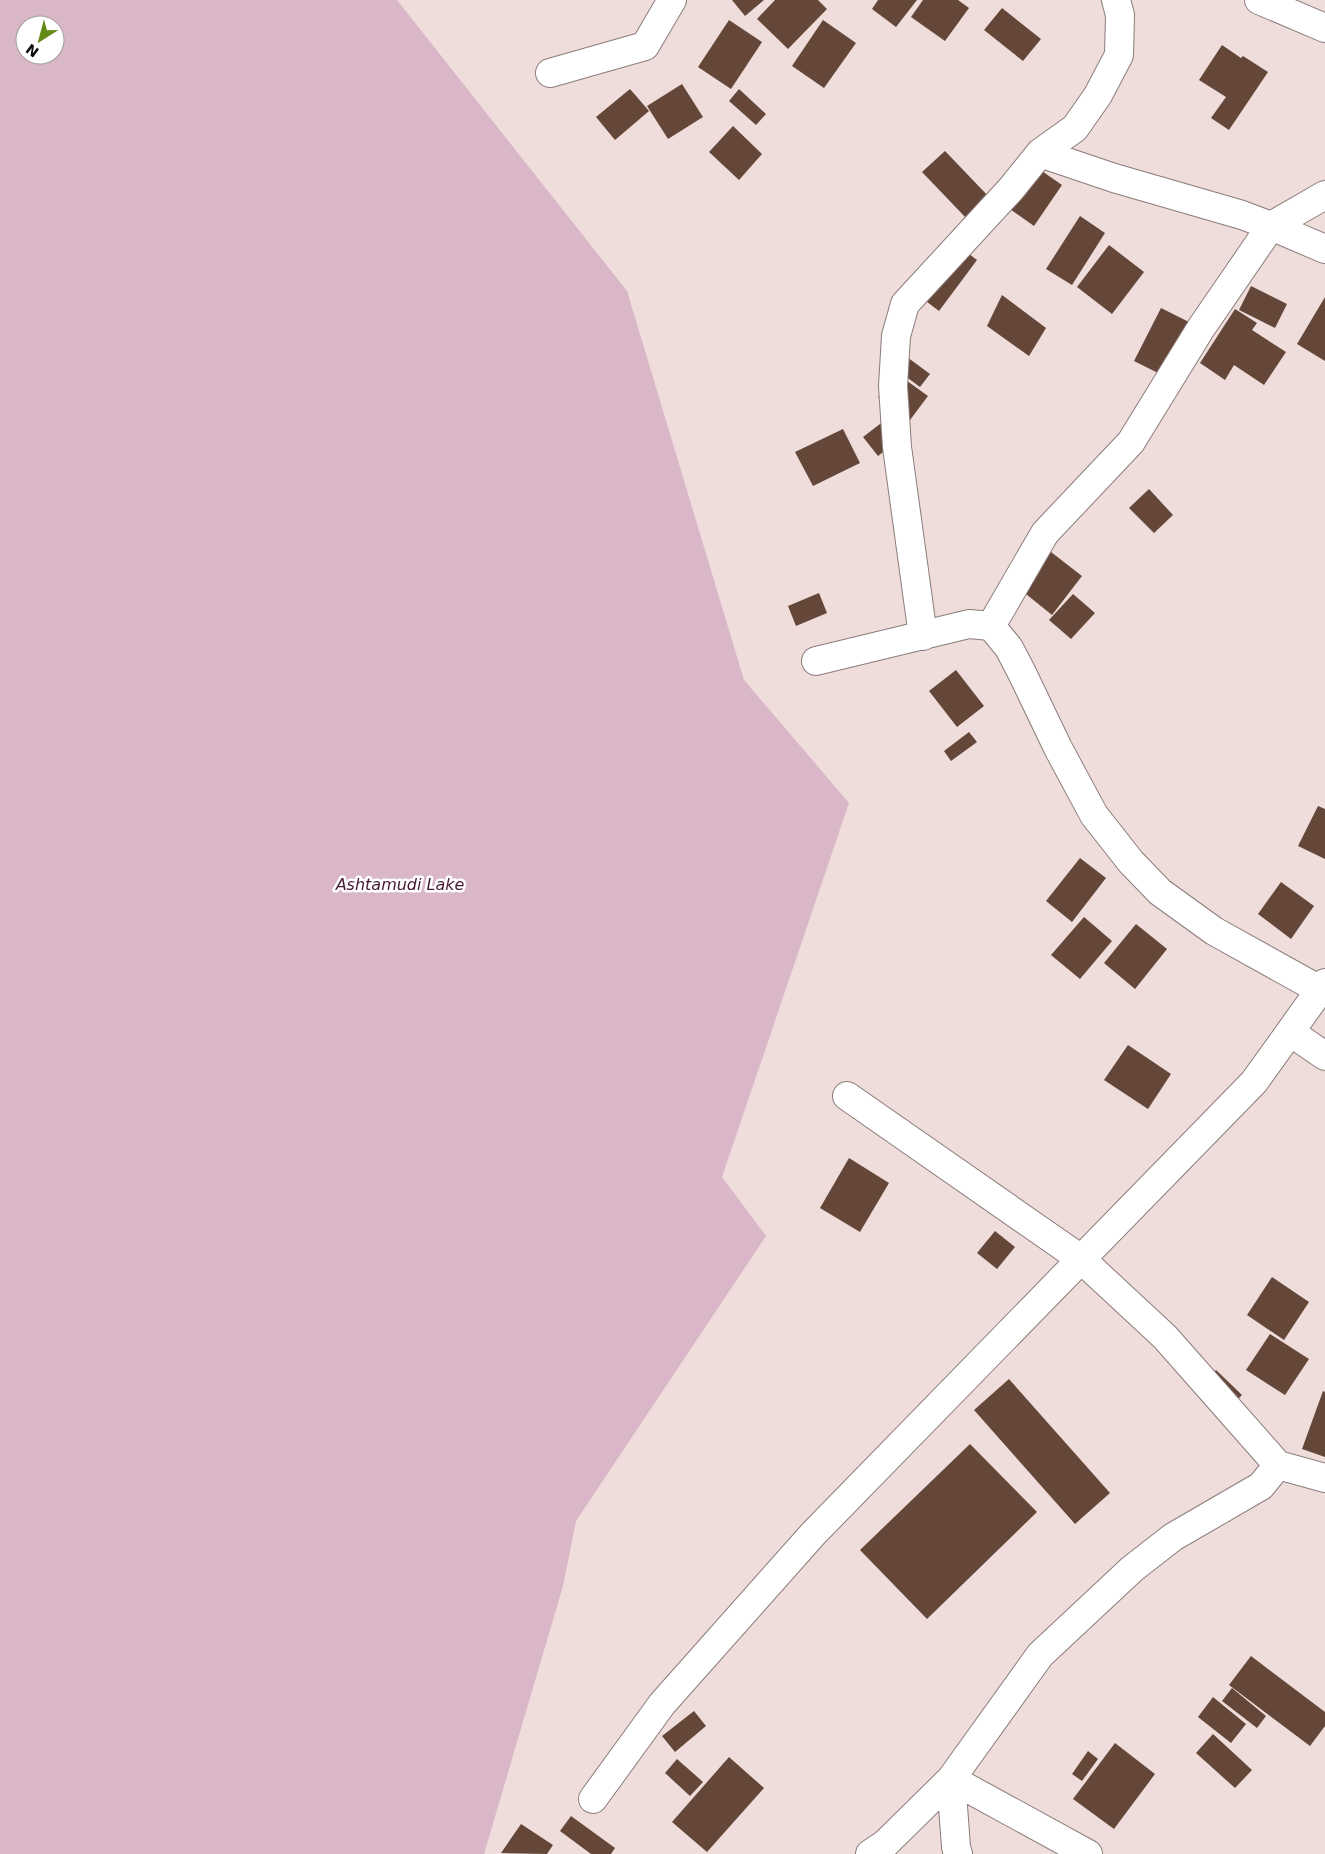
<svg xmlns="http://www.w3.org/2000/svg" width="1325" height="1854" viewBox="0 0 1325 1854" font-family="'DejaVu Sans',sans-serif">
<rect width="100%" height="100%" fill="#eeddda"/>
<path fill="#dab7c8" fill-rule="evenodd" d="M0 0H397L627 291 744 680 849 803 722 1177 766 1236 576 1521 563 1586 484 1854H0ZM25 25H55V55H25Z"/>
<path fill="#644738" d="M732 0H764L745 16Z
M775 0H818L827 9 788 49 757 19Z
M878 0H917L896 27 872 9Z
M923 0H958L969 8 945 41 911 17Z
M1002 8 1041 39 1023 61 984 30Z
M729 20 762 42 731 89 698 67Z
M823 20 856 43 824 88 792 66Z
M1222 45 1241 58 1243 56 1268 72 1229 130 1211 118 1226 97 1199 80Z
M682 84 703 117 668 139 647 106Z
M630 89 649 111 615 140 596 117Z
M739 89 766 114 756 125 729 101Z
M733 126 762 154 739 180 709 152Z
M945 151 991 199 968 220 922 172Z
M1036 167 1062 185 1034 226 1007 207Z
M1080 216 1105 233 1072 285 1046 269Z
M948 238 977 260 939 311 910 289Z
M1109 245 1144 272 1112 314 1077 287Z
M1251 286 1287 304 1275 328 1239 310Z
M1002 295 1046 328 1029 356 987 326Z
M1325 297V361L1297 344Z
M1161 308 1189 322 1162 375 1134 361Z
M1235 309 1257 323 1252 330 1286 352 1264 385 1234 365 1225 380 1200 363Z
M907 357 930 374 920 387 897 370Z
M896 373 928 396 910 420 878 397Z
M893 414 907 433 878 456 863 437Z
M843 429 860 463 813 486 795 452Z
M1149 489 1173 515 1154 533 1129 508Z
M1051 552 1082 576 1052 615 1021 590Z
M819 593 827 613 796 626 788 606Z
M1073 594 1095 613 1071 639 1049 620Z
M956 670 984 706 957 727 929 691Z
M969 732 977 742 951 761 944 751Z
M1318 806 1325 809V859L1298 846Z
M1080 858 1106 878 1072 922 1046 901Z
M1281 882 1314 906 1291 939 1258 914Z
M1084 917 1112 941 1080 979 1051 955Z
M1136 924 1167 949 1135 989 1104 963Z
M1128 1045 1171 1074 1148 1109 1104 1080Z
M849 1158 889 1183 860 1232 820 1208Z
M995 1231 1015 1247 997 1269 977 1253Z
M1272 1277 1309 1302 1284 1340 1247 1315Z
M1270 1334 1309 1359 1285 1395 1246 1370Z
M1216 1370 1242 1395 1228 1409 1202 1383Z
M1009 1379 1110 1493 1075 1524 974 1410Z
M1323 1391 1325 1392V1457L1302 1449Z
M970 1444 1037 1512 927 1619 860 1550Z
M1251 1656 1325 1712V1726L1310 1746 1229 1685Z
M1232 1688 1266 1716 1257 1728 1222 1701Z
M1213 1697 1246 1724 1231 1743 1198 1717Z
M694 1711 706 1726 675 1752 662 1736Z
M1213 1734 1252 1770 1235 1788 1196 1753Z
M1115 1743 1155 1774 1114 1829 1073 1799Z
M1088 1751 1098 1759 1082 1781 1072 1774Z
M729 1757 764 1788 707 1852 672 1822Z
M677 1759 703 1782 690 1796 665 1773Z
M571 1816 615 1848 611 1854H591L560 1831Z
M521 1824 553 1845 547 1854 501 1853Z"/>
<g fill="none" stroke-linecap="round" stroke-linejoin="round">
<g stroke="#8b7c7a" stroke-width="30">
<path id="street" d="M1259 0 1325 28
M550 73 645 46 672 0
M1040 153 1114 178 1242 215 1271 226 1325 249
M991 626 1045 533 1131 442 1201 328 1271 226 1325 195
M923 636 897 447 893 386 896 336 905 304 1011 189 1040 153 1075 128 1098 95 1119 55 1120 15 1116 0
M816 661 969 624 991 626 1009 648 1022 673 1058 748 1094 815 1131 862 1160 892 1214 931 1320 990
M1290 1032 1325 1056
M847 1096 1081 1259 1165 1337 1278 1465 1325 1478
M951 1779 1088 1854
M951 1779 956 1847 958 1854
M593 1799 662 1704 813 1534 1254 1082 1325 983
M870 1854 885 1844 951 1779 1040 1655 1132 1569 1173 1537 1261 1486 1278 1465"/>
</g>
<use href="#street" stroke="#fff" stroke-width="28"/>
</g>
<g text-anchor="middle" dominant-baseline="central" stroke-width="5" stroke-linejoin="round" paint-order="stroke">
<g font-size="16" font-style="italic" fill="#471a34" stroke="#fff">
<text x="400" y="884">Ashtamudi Lake</text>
</g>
</g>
<g transform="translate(40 40) rotate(216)"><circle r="24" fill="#ffffff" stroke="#9f9d9d"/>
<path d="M0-4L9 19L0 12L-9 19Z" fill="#638a15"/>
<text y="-8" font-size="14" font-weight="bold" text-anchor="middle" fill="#0f0a0a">N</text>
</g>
</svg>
